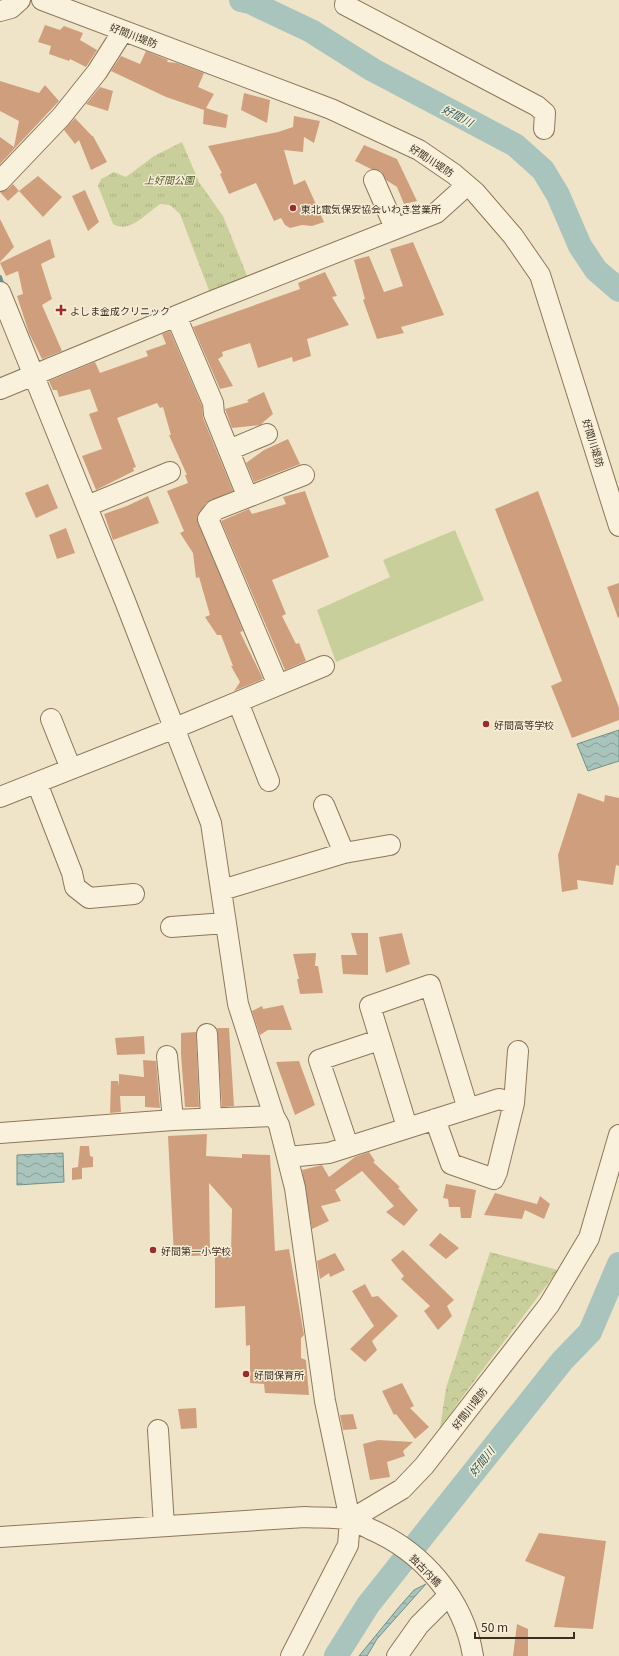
<svg xmlns="http://www.w3.org/2000/svg" width="619" height="1656" viewBox="0 0 619 1656" font-family="Georgia,'Noto Sans JP',serif">
<defs>
<pattern id="forest-crowns" width="20" height="18" patternUnits="userSpaceOnUse"><rect width="20" height="18" fill="#c9cf9b"/><path d="M2 6a3 3 0 1 1 6 0M12 15a3 3 0 1 1 6 0" fill="none" stroke="#aeb285"/></pattern>
<pattern id="park-tufts" width="24" height="20" patternUnits="userSpaceOnUse"><rect width="24" height="20" fill="#c9cf9b"/><path d="M3 7l-1-3M5 7V3M7 7l1-3M15 17l-1-3M17 17v-4M19 17l1-3" fill="none" stroke="#aeb285"/></pattern>
<pattern id="water-waves" width="16" height="10" patternUnits="userSpaceOnUse"><rect width="16" height="10" fill="#a9c4bc"/><path d="M0 5q4-4 8 0t8 0" fill="none" stroke="#8ba098"/></pattern>
</defs>
<rect width="100%" height="100%" fill="#f0e4c8"/>
<path fill="#c9cf9b" d="M455 530 484 600 336 662 317 610 390 577 383 560Z"/>
<path fill="url(#forest-crowns)" d="M490 1252 558 1270C519 1323 478 1374 440 1428L446 1388Z"/>
<path fill="url(#park-tufts)" d="M182 142 199 182 223 216 248 278 210 293 180 214 170 205 160 204C146 214 129 234 113 224L98 186 101 179 114 172 126 177 154 156Z"/>
<path fill="url(#water-waves)" stroke="#6f938a" d="M619 730V761L588 771 577 744Z
M63 1153 64 1182 17 1185V1155Z
M426 1584 377 1639 367 1656H359L399 1607 414 1590Z"/>
<g fill="none" stroke-linecap="round" stroke-linejoin="round">
<path stroke="#6f938a" stroke-width="4" d="M0 277 3 286"/>
<path stroke="#a9c4bc" stroke-width="24" d="M241 0 250 2 311 31 373 70 515 145 543 170 558 195 580 246 596 270 619 290
M336 1656 368 1605 562 1361 590 1332 619 1264"/>
</g>
<path fill="#cf9f7d" d="M45 25 60 30 64 26 83 33 80 40 97 50 86 67 70 59 69 61 49 54 51 46 38 42Z
M146 51 168 60 167 62 177 63 204 73 198 87 214 94 206 108 228 115 226 128 203 124 204 110 166 97 111 71 121 56 140 64Z
M0 81 39 93 45 85 59 101 0 164V137L14 147 19 121 0 111Z
M100 87 113 91 108 111 86 104Z
M244 93 270 100 267 123 241 110Z
M294 116 320 121 314 143 304 137 303 152 284 150 294 185 305 180 324 222 312 226 302 225 290 228 285 225 281 218 274 221 256 183 229 194 220 174 222 173 208 146 278 132 293 127Z
M75 118 92 136H93L107 162 91 170 79 140 75 144 64 130Z
M364 145 397 159 417 201 404 204 397 187 386 180 381 171 371 169 355 161Z
M38 176 62 197 43 217 19 191Z
M13 184 19 191 8 201 0 192 8 189Z
M85 190 99 222 88 231 72 196Z
M0 219 14 247 0 262Z
M50 239 55 257 41 264 52 299 42 305 62 351 42 359 29 333 17 296 23 294 18 271 6 276 0 263Z
M413 242 444 315 401 327 404 333 377 339 363 300 365 299 354 260 369 256 384 292 403 286 390 249Z
M325 272 337 296 332 297 349 325 307 339 311 356 293 362 292 357 258 368 250 343 222 352 223 356 218 359 233 386 220 389 193 327 300 289 298 283Z
M170 331 202 406 203 418 233 491 206 503 197 518 243 631 240 632 263 679 234 691 240 682 231 666H233L221 635H217L205 617 210 615 199 577 196 578 193 553 180 533 184 531 167 491 188 483 185 475H187L169 435H171L163 407 160 408 157 403 117 418 136 467 133 468 134 471 96 490 82 456 102 449 89 414 98 411 90 389 59 397 57 390H53L49 381 95 362 100 373 148 356 146 351 166 344 162 334Z
M264 392 273 414 260 425 232 428 225 409 249 402 247 400Z
M288 439 300 464 254 482 246 463 264 450Z
M48 484 58 508 36 518 25 493Z
M305 491 329 557 272 580 286 614 282 616 296 644 299 643 306 661 285 670 221 521 249 509 252 514 286 504 283 497Z
M538 491 619 708V720L572 738 551 686 562 681 495 509Z
M148 496 159 523 113 540 104 514 127 506Z
M66 528 75 553 57 559 49 535Z
M619 583V617L618 618 607 587Z
M578 793 604 802 605 795 619 798V866L616 865 613 885 577 880 578 889 562 892 558 855Z
M351 933H368V975L343 974 341 955H357Z
M402 933 410 964 386 973 379 937Z
M316 953 315 966H318L323 993 300 994 297 979H299L293 954Z
M283 1005 292 1030H268L260 1035 252 1011 262 1006 263 1009Z
M217 1028H229L234 1106 222 1107Z
M196 1032 199 1107H185L181 1055V1033Z
M144 1036 145 1054 117 1055 115 1038Z
M143 1060 156 1061 160 1108 145 1107V1096H120L121 1112 110 1113 111 1081H118L119 1086V1074L144 1077Z
M299 1061 315 1105 295 1115 276 1062Z
M207 1134 206 1156 242 1158V1154L270 1155 275 1251 289 1249 304 1335 301 1338V1358L306 1360 309 1395 265 1393 264 1384 250 1383V1345L246 1346 245 1306 215 1308V1255L231 1254 232 1209 209 1183 210 1255 174 1257 168 1136Z
M80 1146H89L90 1156 93 1157V1167L82 1168V1179L72 1180V1168L78 1167Z
M369 1152 375 1161 373 1162 400 1187 398 1188 418 1210 404 1226 386 1212 394 1206 362 1171 335 1190 341 1201 321 1206 329 1221 312 1229 302 1170 322 1165 329 1177 355 1157Z
M446 1184 476 1190 471 1218H461L460 1207H449L448 1199 443 1198Z
M495 1193 537 1204 540 1196 550 1204 544 1219 525 1210 522 1219 484 1215Z
M440 1233 459 1248 446 1259 429 1245Z
M403 1250 454 1300 447 1306 452 1316 438 1330 424 1311 430 1306 401 1279 404 1276 391 1260Z
M335 1253 345 1270 330 1277 329 1273 320 1279 317 1261Z
M365 1284 372 1297 378 1296 398 1316 372 1341 377 1350 365 1362 350 1349 374 1326 352 1291Z
M402 1383 414 1406 410 1408 429 1427 415 1439 396 1414 394 1415 382 1391Z
M196 1408 197 1428 181 1429 178 1409Z
M353 1414 357 1429 343 1430 340 1415Z
M378 1440 413 1442 403 1451 405 1456 387 1462 390 1477 370 1480 363 1444Z
M539 1533 606 1541 593 1629 554 1627 565 1577 525 1561Z
M517 1624 528 1629V1656H513Z"/>
<g fill="none" stroke-linecap="round" stroke-linejoin="round">
<g stroke="#8d765c" stroke-width="22">
<path id="minor" d="M42 0 331 109 419 150 454 174 475 192 513 236 540 275 619 526
M346 0 345 5 537 106 545 113 544 129
M0 11 11 8 20 0
M374 180 395 228
M0 181 61 117 97 72 123 31
M0 292 125 601 211 823 238 1004 274 1116 279 1125 295 1188 325 1401 350 1520 348 1545 291 1656
M176 316 213 403 214 414 246 493
M0 389 210 302 436 213 466 186
M229 450 267 434
M87 506 170 472
M278 685 208 519 215 510 304 475
M238 702 269 781
M51 719 71 769
M37 783 72 873 75 887 89 898 134 894
M0 797 175 728 324 666
M324 805 344 853
M222 890 344 853 390 845
M171 927 226 923
M207 1034 211 1118
M167 1056 173 1120
M435 1119 451 1164 494 1179 497 1172 514 1103 518 1051
M407 1127 370 1006 430 985 468 1109
M0 1133 173 1120 274 1116
M348 1146 319 1060 379 1040
M288 1157 329 1153 499 1099 514 1103
M158 1430 164 1526
M350 1520 402 1489 424 1466 549 1305 589 1238 619 1135
M0 1537 305 1517C319 1518 337 1517 350 1520 357 1522 364 1526 370 1529 422 1551 464 1599 473 1656
M397 1656 419 1625 449 1595"/>
</g>
<use href="#minor" stroke="#faf1dc" stroke-width="20"/>
</g>
<g fill="#9e2a2b" stroke="#f7eed8" stroke-width="1.5">
<circle cx="293" cy="208" r="4"/>
<path d="M59 304h4v4h4v4h-4v4h-4v-4h-4v-4h4z"/>
<circle cx="486" cy="724" r="4"/>
<circle cx="153" cy="1250" r="4"/>
<circle cx="246" cy="1374" r="4"/>
</g>
<g text-anchor="middle" dominant-baseline="central" stroke-width="3" stroke-linejoin="round" paint-order="stroke">
<g font-size="10" fill="#3d2e20" stroke="#f7eed8">
<text transform="translate(134 35) rotate(21)">好間川堤防</text>
<text transform="translate(432 160) rotate(33)">好間川堤防</text>
<text transform="translate(594 443) rotate(73)">好間川堤防</text>
<text transform="translate(469 1408) rotate(-52)">好間川堤防</text>
<text transform="translate(426 1570) rotate(46)">独古内橋</text>
</g>
<g font-size="10" font-style="italic" fill="#4d5a26" stroke="#f7eed8">
<text x="169" y="179">上好間公園</text>
</g>
<g font-size="10" fill="#3d2e20" stroke="#f7eed8" text-anchor="start">
<text x="301" y="208">東北電気保安協会いわき営業所</text>
<text x="70" y="310">よしま金成クリニック</text>
<text x="494" y="724">好間高等学校</text>
<text x="161" y="1250">好間第一小学校</text>
<text x="254" y="1374">好間保育所</text>
</g>
<g font-size="11" font-style="italic" fill="#2f5d5a" stroke="#f7eed8">
<text transform="translate(458 115) rotate(28)">好間川</text>
<text transform="translate(481 1461) rotate(-51)">好間川</text>
</g>
</g>
<path d="M475 1632v6h99v-6" fill="none" stroke="#3d2e20" stroke-width="2"/>
<text x="481" y="1632" font-size="12" fill="#3d2e20" stroke="#f7eed8" stroke-width="3" paint-order="stroke">50 m</text>
</svg>
